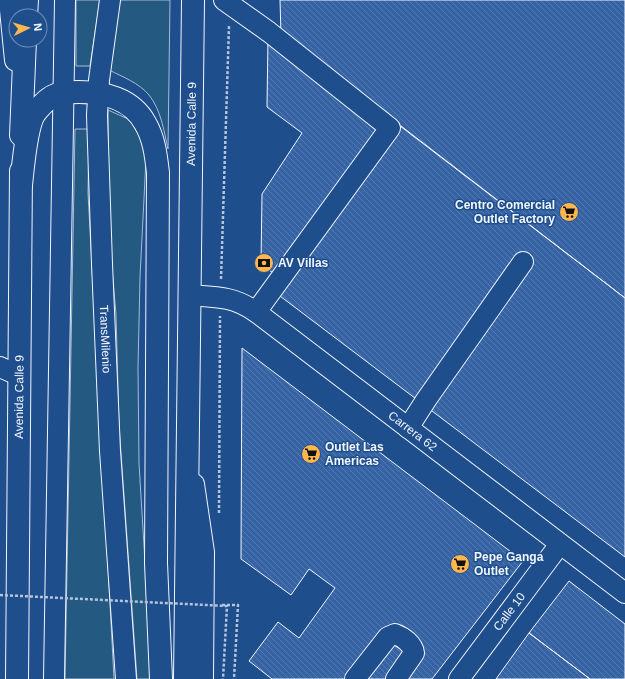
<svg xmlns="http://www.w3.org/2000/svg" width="625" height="679" viewBox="0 0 625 679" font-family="Helvetica,sans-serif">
<defs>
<pattern id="building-back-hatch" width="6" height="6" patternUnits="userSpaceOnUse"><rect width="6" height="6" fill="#3563a3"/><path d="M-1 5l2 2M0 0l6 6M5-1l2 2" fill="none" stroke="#537ab1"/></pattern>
</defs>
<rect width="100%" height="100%" fill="#1f4e8c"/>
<path fill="#245a82" stroke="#a8bbd7" d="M76 0H100L90 66H76Z
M120 0H170L168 149C164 131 161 110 149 95 139 83 123 77 109 70Z
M108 110 128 119 136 128 142 139 146 159 140 277 138 368 139 463 152 679H137L119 425 116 314 109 233Z
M75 129H89L88 193 114 679H65Z"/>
<path fill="url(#building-back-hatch)" stroke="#f2f6ff" d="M280 0H625V298L281 35Z
M268 37 381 129 277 276 261 264 262 194 302 133 267 107Z
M401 126 625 298V557L276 293Z
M242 348 523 561 432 679H272L249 661 278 622 299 638 335 588 309 569 291 595 241 559Z
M569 581 625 624V679H590L529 633Z
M529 633 590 679H496Z"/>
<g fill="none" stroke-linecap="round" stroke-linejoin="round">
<g stroke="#f2f6ff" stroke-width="22">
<g id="minor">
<path id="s1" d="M110 0 99 80 97 115 102 264 110 451 126 679"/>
<path d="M224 0 269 32 390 128 256 312"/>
<path id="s2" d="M189 295C216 297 233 296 256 312L625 593"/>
<path d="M0 367 20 376"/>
<path d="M408 428 426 400 523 262"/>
<path d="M194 484 204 552 203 679"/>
<path d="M54 679 65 0"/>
<path d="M355 679 388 637 395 634C403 637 413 644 414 653L396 679"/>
<path id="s3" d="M459 679 560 544"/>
</g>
</g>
<g stroke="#f2f6ff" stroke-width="24">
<g id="highway">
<path d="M10 0 16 60"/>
<path d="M26 16 27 0"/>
<path d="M21 135 25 40"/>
<path d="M21 185C23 168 26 126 35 113 39 108 44 102 50 98 58 92 70 92 79 92 104 92 132 99 145 123 154 138 156 155 158 173L156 563 161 679"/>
<path id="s4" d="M17 679 21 171"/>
<path id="s5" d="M185 679 193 0"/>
</g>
</g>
<path stroke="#b3c4dc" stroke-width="2.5" stroke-dasharray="3 2" stroke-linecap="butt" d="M221 279 229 26
M219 513 220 316
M222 605H238L234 679"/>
<use href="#minor" stroke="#1f4e8c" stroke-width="20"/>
<use href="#highway" stroke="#1f4e8c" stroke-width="22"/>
<path stroke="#b3c4dc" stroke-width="2.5" stroke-dasharray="3 2" stroke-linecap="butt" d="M0 595 227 606 223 679"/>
</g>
<defs>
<g id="supermarket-disc" transform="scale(1)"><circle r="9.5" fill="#ffb74d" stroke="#1f4e8c"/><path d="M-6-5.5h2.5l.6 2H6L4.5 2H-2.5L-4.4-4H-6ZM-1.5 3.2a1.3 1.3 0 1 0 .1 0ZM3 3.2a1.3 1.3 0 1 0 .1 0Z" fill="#111"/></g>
<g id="bank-disc" transform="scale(1)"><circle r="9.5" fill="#ffb74d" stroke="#1f4e8c"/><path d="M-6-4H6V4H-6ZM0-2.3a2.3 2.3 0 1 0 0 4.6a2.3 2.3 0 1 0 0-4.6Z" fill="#111"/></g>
</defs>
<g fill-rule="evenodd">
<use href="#supermarket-disc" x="569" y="212"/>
<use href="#bank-disc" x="264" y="263"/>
<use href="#supermarket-disc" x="311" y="454"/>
<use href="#supermarket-disc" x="460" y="564"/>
</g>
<g text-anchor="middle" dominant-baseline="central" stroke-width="3" stroke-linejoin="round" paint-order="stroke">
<g font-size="12" fill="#f2f6ff" stroke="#1f4e8c">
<text stroke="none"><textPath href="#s5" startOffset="555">Avenida Calle 9</textPath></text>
<text stroke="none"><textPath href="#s1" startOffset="340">TransMilenio</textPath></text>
<text stroke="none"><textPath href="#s4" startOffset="282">Avenida Calle 9</textPath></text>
<text stroke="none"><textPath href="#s2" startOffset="267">Carrera 62</textPath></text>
<text stroke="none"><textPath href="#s3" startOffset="84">Calle 10</textPath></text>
</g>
<g font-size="12" font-weight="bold" fill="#f2f6ff" stroke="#1f4e8c" text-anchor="start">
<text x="555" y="205" text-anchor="end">Centro Comercial<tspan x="555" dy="14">Outlet Factory</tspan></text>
<text x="278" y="263">AV Villas</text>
<text x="325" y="447">Outlet Las<tspan x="325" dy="14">Americas</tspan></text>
<text x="474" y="557">Pepe Ganga<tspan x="474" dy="14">Outlet</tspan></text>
</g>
</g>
<g transform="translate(28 28) rotate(85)"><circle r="19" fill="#1f4e8c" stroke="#7391ba"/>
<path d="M0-3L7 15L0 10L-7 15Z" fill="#ffb74d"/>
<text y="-6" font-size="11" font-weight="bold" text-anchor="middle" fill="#f2f6ff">N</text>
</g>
</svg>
